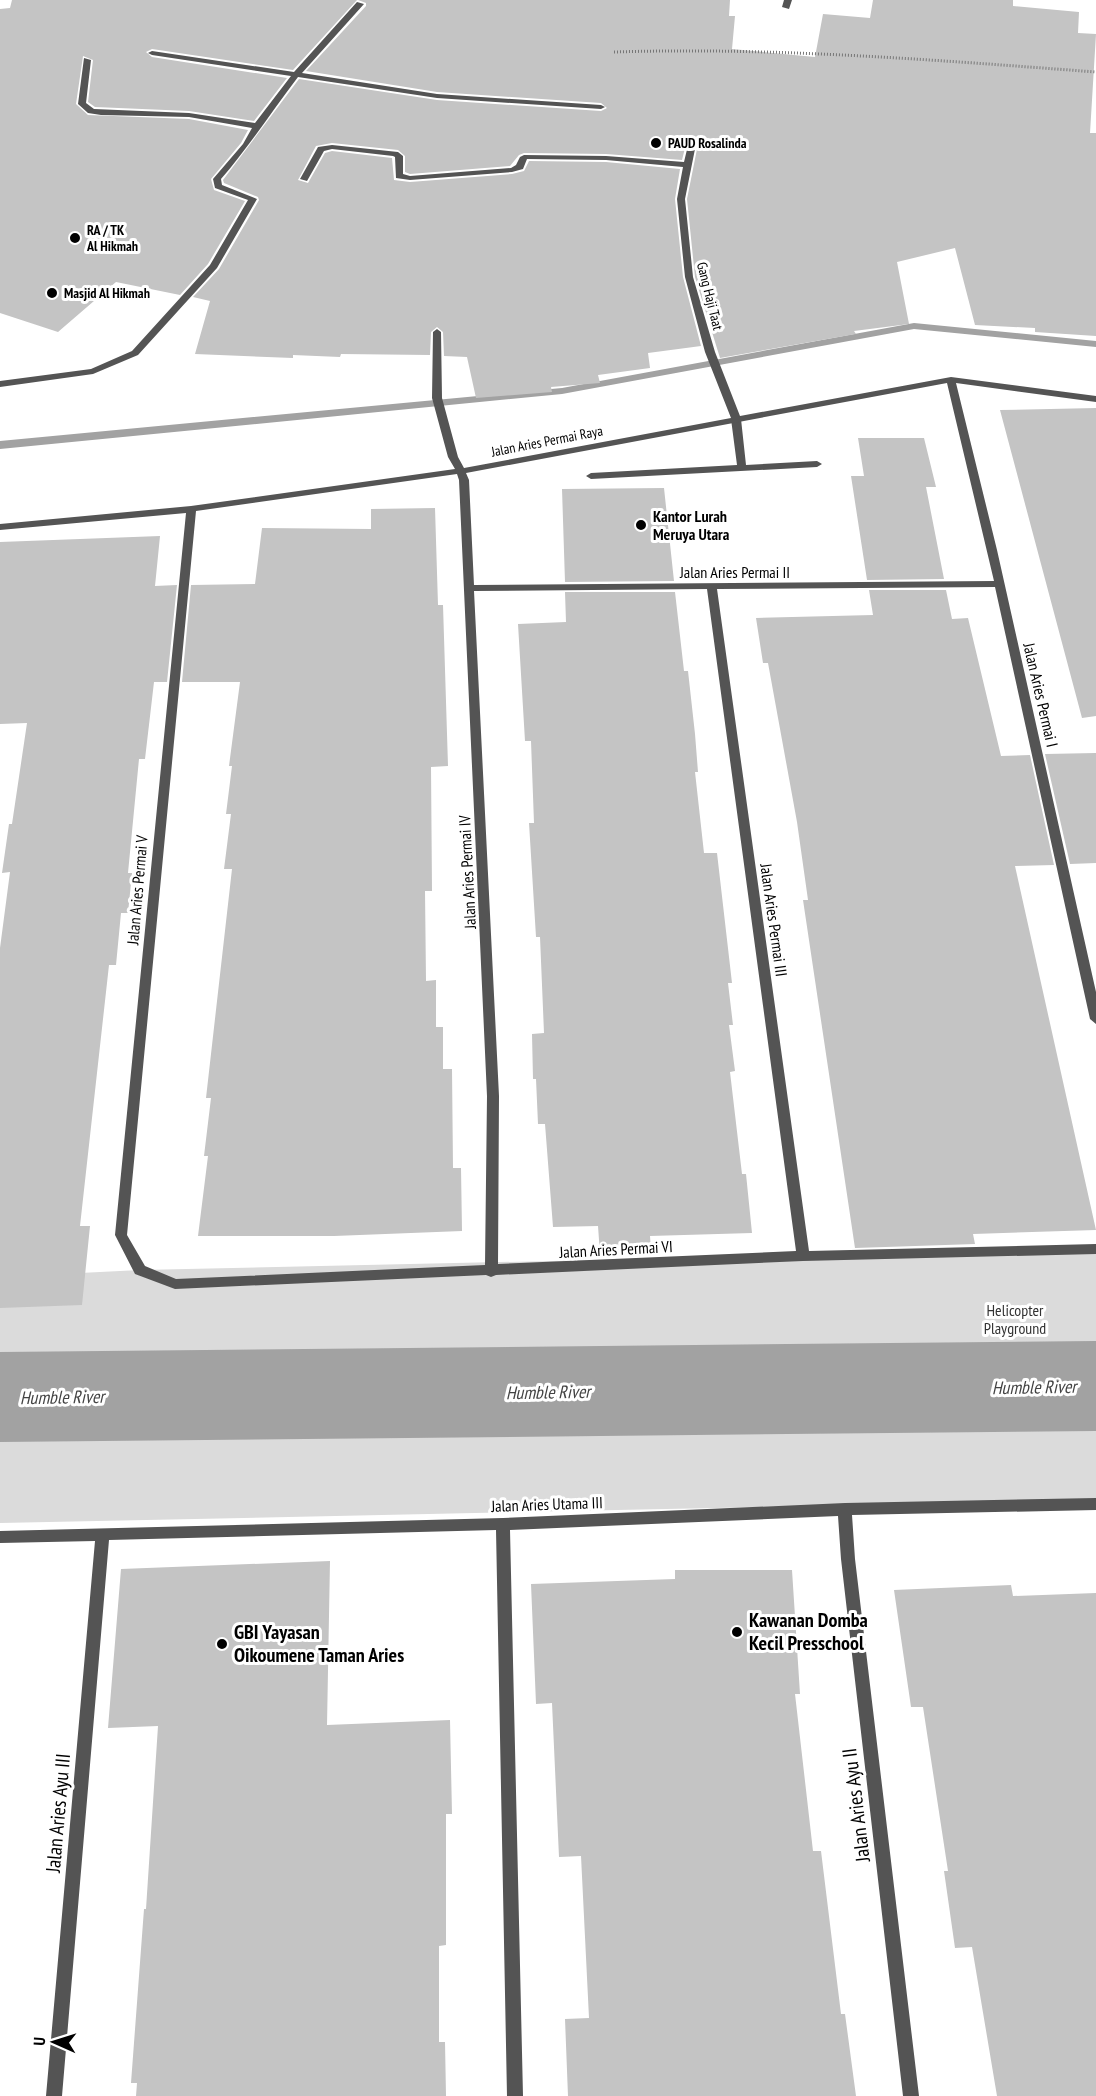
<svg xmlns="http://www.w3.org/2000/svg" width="1096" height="2096" viewBox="0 0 1096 2096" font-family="'PT Sans Narrow',sans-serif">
<rect width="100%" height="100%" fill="#fff"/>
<path fill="#dbdbdb" d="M1096 1249V1500L0 1523V1277L140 1270Z"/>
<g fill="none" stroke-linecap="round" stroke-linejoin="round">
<path fill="#a2a2a2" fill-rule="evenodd" d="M914 323 1096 341V347L914 329 562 394 0 449V441L562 388Z"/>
<path fill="#a2a2a2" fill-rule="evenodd" d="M1096 1341V1431L0 1442V1352Z"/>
</g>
<path fill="#c4c4c4" d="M12 0H357L293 70 152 49 146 52 152 57 287 78 254 121 189 111 95 107 88 102 93 60 83 56 76 104 88 115 189 119 248 130 241 143 211 179 214 190 245 201 208 264 180 295 116 282 58 332 0 313V9L10 8Z
M358 0H730L729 16H735L732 49 815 57 823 14 870 18 873 0H1013V6L1079 12 1078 33 1096 34 1090 133H1096V336L1035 332V328L975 325 955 248 897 262 909 324 854 331 856 334 720 358 695 277 687 199 699 139 691 135 688 136 682 160 606 154 524 153 519 155 510 166 410 174 405 172V156L398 150 332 143 316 146 298 180 308 183 325 153 332 151 392 158 394 180 410 182 512 174 524 171 529 161 606 162 680 169 675 199 683 277 701 346 648 353 650 368 598 375 600 383 551 387 552 392 476 398 467 357 444 356 443 332 437 327 431 332 430 355 341 354 340 357 293 355V358L195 354 210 301 193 297 219 269 259 200 258 197 224 183 223 180 299 79 437 100 601 111 607 108 601 103 437 92 306 71 366 6V3Z
M1096 408V716L1082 718 1000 410Z
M858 438H924L936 487H926L944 579 867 580 851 476H864Z
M664 488 674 581 565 582 562 489Z
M435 508 438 605H443L448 766 431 767 432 891H425L426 981 436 980V1027H443V1069H452L453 1168H461L462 1231 334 1236H198L208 1156H204L211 1098H206L232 869H224L231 814H226L232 766H229L240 682H182L191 585 255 584 262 528 371 529V509Z
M160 536 155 586 177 585 167 682H154L145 759H139L128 873H132L128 913H121L116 965H109L80 1226H90L82 1305 0 1308V948L10 872 2 873 9 824H12L27 723 0 724V542Z
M869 590H946L952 619 968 618 1001 756 1030 755 1054 865 1015 866 1096 1230 973 1234 975 1244 855 1248 803 900H808L797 822 768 663H763L756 618 873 615Z
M565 592H675L684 671H688L695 734 698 772H695L704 853H717L732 983H728L733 1025H729L735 1071 730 1072 742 1174H746L752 1233 650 1236 651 1251 600 1254 598 1226 553 1227 545 1124H538L536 1079H533L532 1034 544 1033 540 937H536L529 823H534L531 741H525L518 624 566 622Z
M1096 753V863L1070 864 1045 754Z
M330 1561 327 1725 450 1720 452 1814H446V1945L439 1946V2042H445L446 2096H136L137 2083H131L144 1909H146L158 1726 108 1728 121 1569Z
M675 1570H792L800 1694H795L813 1851H821L841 2014H845L856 2096H568L565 2019 589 2018 581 1856 559 1857 552 1703 536 1704 531 1584 675 1579Z
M1011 1585 1013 1596 1096 1593V2096H997L972 1947 955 1948 944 1871H948L923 1707H911L894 1590Z"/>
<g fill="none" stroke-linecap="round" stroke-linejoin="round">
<path stroke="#767676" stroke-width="3" stroke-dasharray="1 2" stroke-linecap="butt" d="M614 52C775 47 935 60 1096 72"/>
<path fill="#545454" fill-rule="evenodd" d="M736 416 741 419 746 465 817 461 822 464 817 467 591 479 586 476 591 473 737 465 731 419Z"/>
<path fill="#545454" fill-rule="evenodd" d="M784 0H792L789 9 782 7Z
M357 2 364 4 302 73 437 94 601 105 605 107 601 109 437 98 298 77C272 111 249 147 221 179L222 185 257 199 217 268 138 355 93 374 0 387V381L91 369 132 351 210 265 248 200 215 188 213 179 243 144 252 128 189 117 101 115 88 113 78 104 84 58 91 60 86 103 94 109 189 113 255 123 291 76 152 55 148 53 152 51 294 72Z
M690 137 697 139 685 199 693 277 715 352 740 416 951 377 1096 396V402L956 383 997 550 1096 992V1024L1090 1019 995 587 717 589 809 1251 1096 1244V1254L803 1261 496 1275 491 1277 486 1275 175 1289 135 1274 115 1235 186 513 0 530V524L191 506 455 469 448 457 432 398 433 332 437 329 441 332 442 398 458 457 464 468 731 418 705 352 685 277 677 199 683 167 606 160 527 159 523 169 512 172 410 180 396 178 395 157 393 156 332 149 324 151 307 181 300 179 318 147 332 145 398 152 403 156V174L410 176 511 168 516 165 520 157 524 155 606 156 684 162ZM947 383 994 581 474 585 469 480 466 473ZM457 474 459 480 487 1096 485 1265 176 1279 145 1266 127 1235 196 511ZM707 589 796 1251 498 1264 499 1096 474 591Z
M1096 1498V1510L852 1515 855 1559 919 2096H903L841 1559 838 1516 510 1530 523 2096H507L496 1530 109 1540 62 2096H46L95 1541 0 1543V1531L503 1518 845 1503Z"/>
</g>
<g fill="#000" stroke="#fff" stroke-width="2">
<circle cx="656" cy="143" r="6"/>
<circle cx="75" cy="238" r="6"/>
<circle cx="52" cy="293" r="6"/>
<circle cx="641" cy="525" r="6"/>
<circle cx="737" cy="1632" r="6"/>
<circle cx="222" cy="1644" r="6"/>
</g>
<g text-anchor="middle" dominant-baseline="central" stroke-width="6" stroke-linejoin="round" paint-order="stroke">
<g font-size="14" font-weight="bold" fill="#000" stroke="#fff" text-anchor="start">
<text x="668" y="143">PAUD Rosalinda</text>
<text x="87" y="230">RA / TK<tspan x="87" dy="16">Al Hikmah</tspan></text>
<text x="64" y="293">Masjid Al Hikmah</text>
</g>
<g font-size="14" fill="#000" stroke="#fff">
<text transform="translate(710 296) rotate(76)">Gang Haji Taat</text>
<text transform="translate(547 441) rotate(-11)">Jalan Aries Permai Raya</text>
</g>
<g font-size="16" font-weight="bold" fill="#000" stroke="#fff" text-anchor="start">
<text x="653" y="516">Kantor Lurah<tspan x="653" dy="18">Meruya Utara</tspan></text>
</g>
<g font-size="16" fill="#000" stroke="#fff">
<text x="735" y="572">Jalan Aries Permai II</text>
<text transform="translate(1041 695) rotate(77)">Jalan Aries Permai I</text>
<text transform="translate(467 872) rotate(-93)">Jalan Aries Permai IV</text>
<text transform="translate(137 890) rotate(-85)">Jalan Aries Permai V</text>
<text transform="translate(774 920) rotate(82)">Jalan Aries Permai III</text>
<text transform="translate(616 1249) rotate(-3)">Jalan Aries Permai VI</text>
<text transform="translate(547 1504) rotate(-2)">Jalan Aries Utama III</text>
</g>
<g font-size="16" fill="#323232" stroke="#fff">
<text x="1015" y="1310">Helicopter<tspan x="1015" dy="18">Playground</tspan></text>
</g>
<g font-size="18" font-style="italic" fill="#434343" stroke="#fff">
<text transform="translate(1034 1387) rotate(-1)">Humble River</text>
<text transform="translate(548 1392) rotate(-1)">Humble River</text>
<text transform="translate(62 1397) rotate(-1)">Humble River</text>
</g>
<g font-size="20" font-weight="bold" fill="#000" stroke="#fff" text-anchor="start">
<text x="749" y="1620">Kawanan Domba<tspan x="749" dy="23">Kecil Presschool</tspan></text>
<text x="234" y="1632">GBI Yayasan<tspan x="234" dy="23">Oikoumene Taman Aries</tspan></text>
</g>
<g font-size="20" fill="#000" stroke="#fff">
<text transform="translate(856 1805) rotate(-97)">Jalan Aries Ayu II</text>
<text transform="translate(58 1813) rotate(-85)">Jalan Aries Ayu III</text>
</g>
</g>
<g transform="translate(54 2042) rotate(273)" stroke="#ffffff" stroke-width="4.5" paint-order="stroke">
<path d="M0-4.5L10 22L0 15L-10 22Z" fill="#000000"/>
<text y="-9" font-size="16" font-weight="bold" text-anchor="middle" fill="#000000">U</text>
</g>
</svg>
